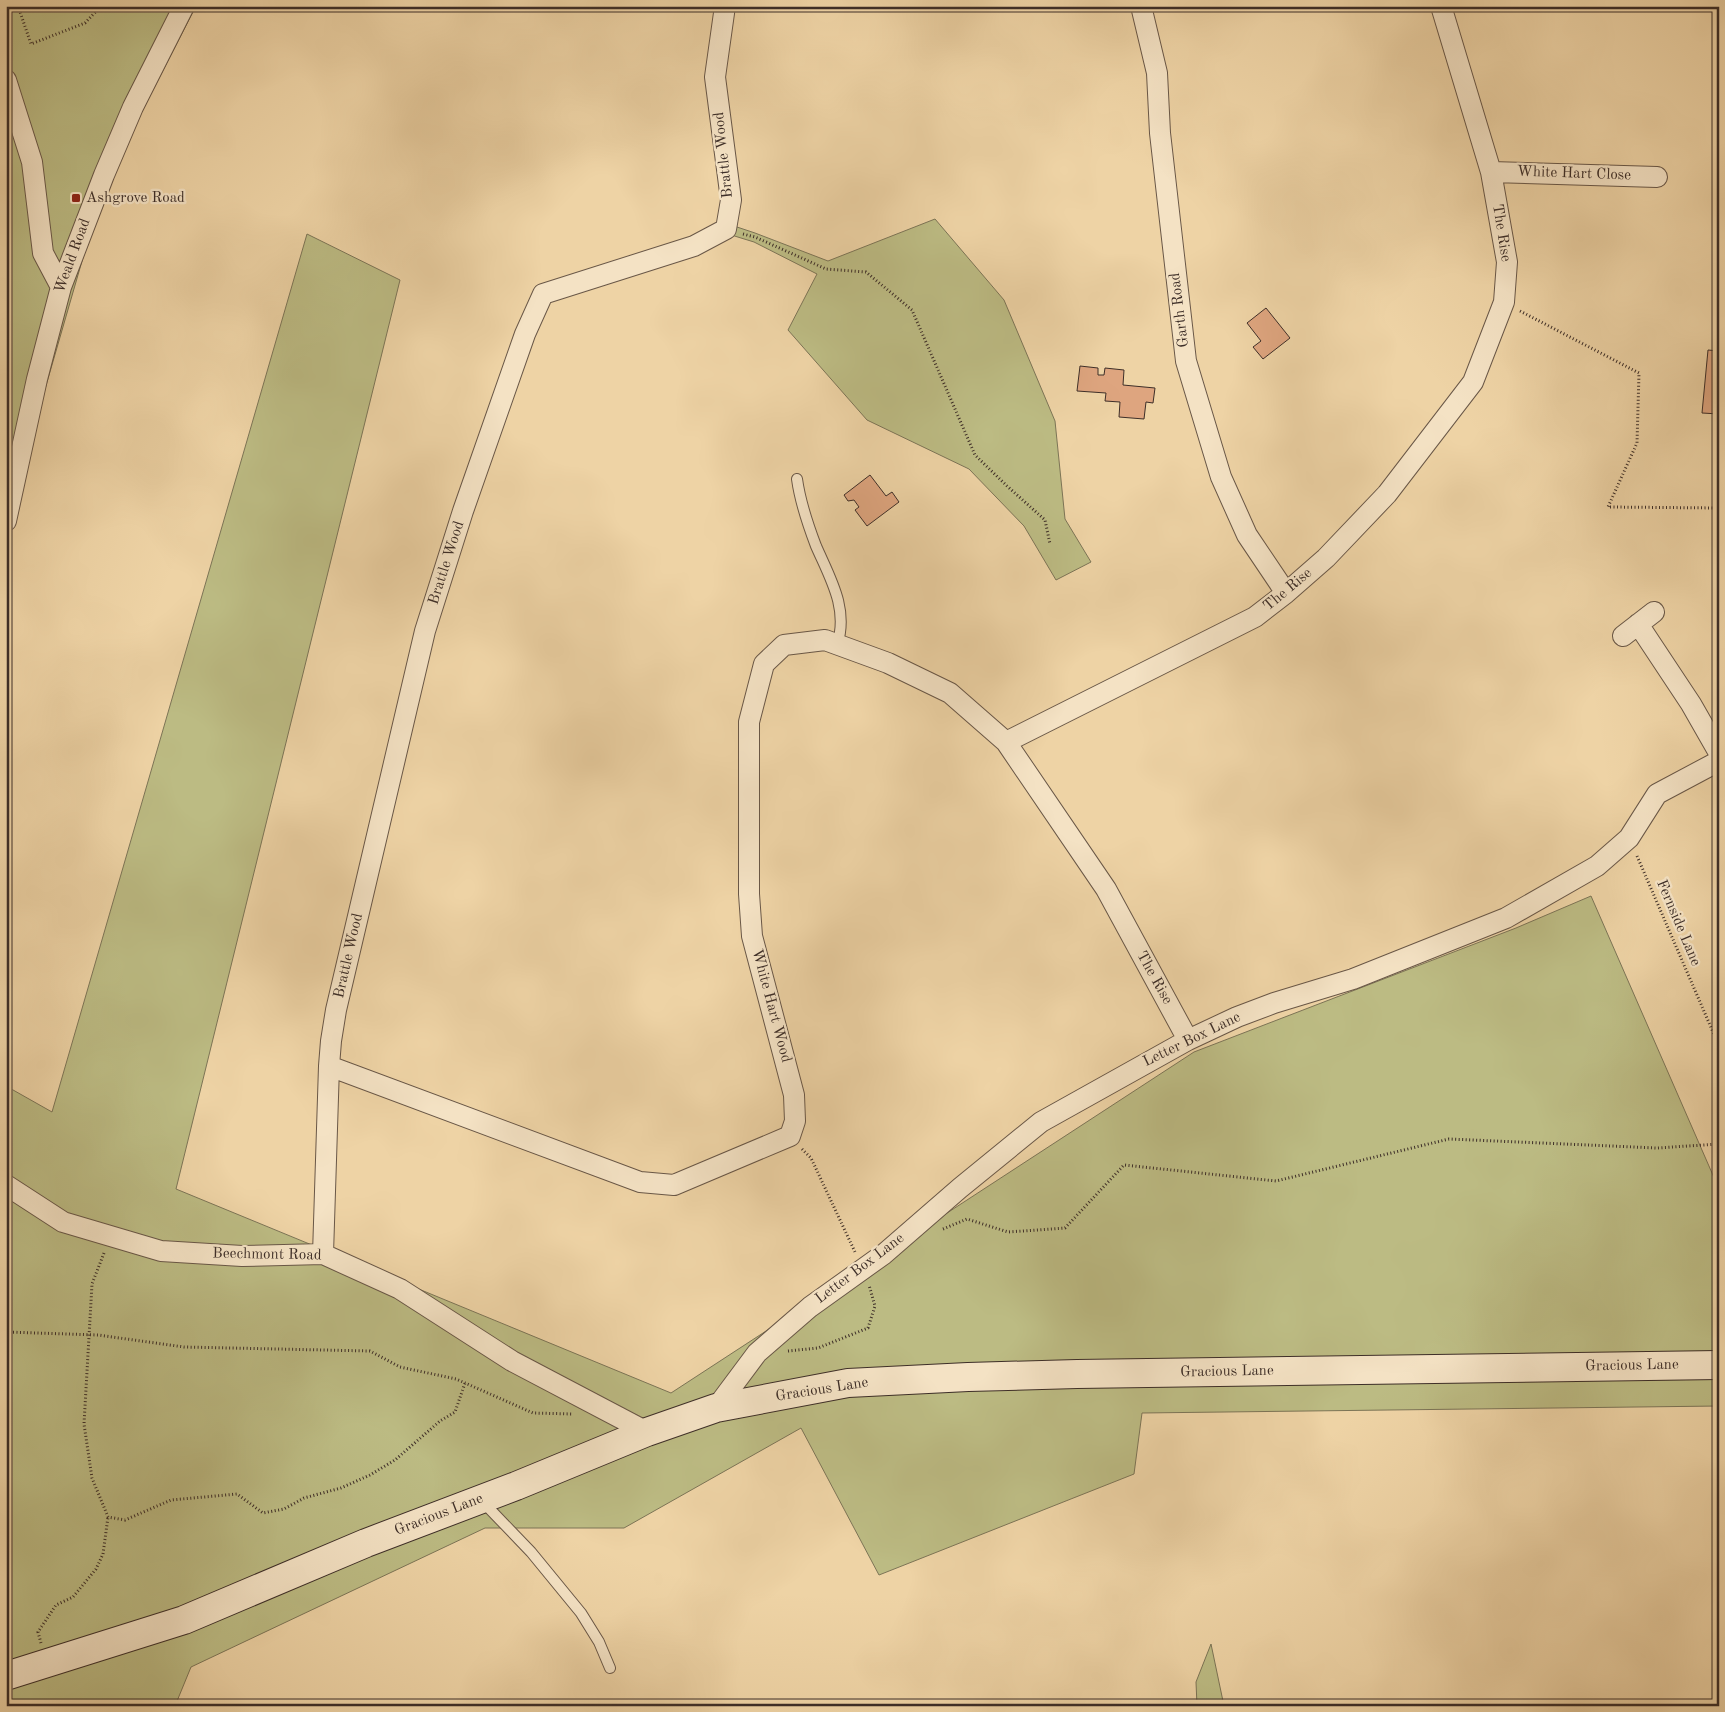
<svg xmlns="http://www.w3.org/2000/svg" width="1725" height="1712" viewBox="0 0 1725 1712" font-family="'Old Standard TT',serif">
<rect width="100%" height="100%" fill="#eed3a5"/>
<filter id="stains"><feTurbulence type="fractalNoise" baseFrequency=".004" numOctaves="4"/><feColorMatrix values="0 0 0 0 .2 0 0 0 0 .09 0 0 0 0 .02 0 0 0 .5 -.17"/></filter>
<radialGradient id="worn" r=".72"><stop offset=".6" stop-color="#630" stop-opacity="0"/><stop offset="1" stop-color="#630" stop-opacity=".3"/></radialGradient>
<path fill="#bcbb83" stroke="#7c7456" d="M6 6H196L104 185 6 524Z
M935 219 1004 300 1055 421 1065 519 1091 562 1056 580 1024 526 969 469 867 420 788 330 817 274 754 242 728 234 731 225 755 233 828 261Z
M307 234 400 280 176 1189 671 1393 1194 1052 1516 928 1591 896 1719 1189V1406L1142 1413 1134 1474 879 1575 801 1428 624 1528H485L191 1667 175 1706H6V1086L52 1112Z
M1211 1644 1224 1706H1197L1196 1682Z"/>
<path fill="#dea57f" stroke="#3d2e28" d="M1266 308 1290 338 1263 359 1253 347 1261 341 1247 323Z
M1708 350 1719 351V414L1702 413Z
M1080 366 1098 368V375H1104L1105 368 1124 370 1123 385 1155 388 1153 403 1146 402 1144 419 1119 417 1120 402 1105 401 1106 393 1077 391Z
M870 475 886 496 892 492 899 502 867 526 855 510 859 507 854 500 848 501 844 495Z"/>
<g fill="none" stroke-linecap="round" stroke-linejoin="round">
<g stroke="#695747" stroke-width="12">
<path id="lane" d="M797 479C800 501 808 525 816 546 830 578 849 609 837 645
M483 1502 531 1552 581 1613 599 1642 610 1668"/>
</g>
<g stroke="#695747" stroke-width="22">
<path id="street" d="M1141 6 1157 73 1160 133 1186 361 1221 477 1247 535 1286 593
M6 80 32 162 43 253 61 287
M1491 172 1657 177
M6 521 37 379 61 287 104 175 133 107 184 6
M1638 624 1691 704 1719 753
M1623 636 1654 612
M1006 742 1255 617 1286 593 1326 558 1387 494 1473 382 1504 302 1507 262 1491 172 1441 6
M329 1066 640 1182 674 1185 790 1136 795 1121 794 1095 752 936 749 894V722L764 664 784 645 825 640 888 663 950 693 1006 742 1106 889 1188 1040
M6 1185 63 1222 161 1251 242 1256 323 1254 400 1289 512 1361 647 1432
M323 1254 329 1066 331 1041 336 1010 425 631 463 511 525 334 543 294 694 246 726 229 731 200 715 77 725 6
M716 1408 757 1353 810 1307 884 1254 960 1188 1041 1122 1188 1040 1237 1017 1274 1003 1353 979 1506 918 1597 866 1629 838 1657 794 1719 761"/>
</g>
<g stroke="#3d2e28" stroke-width="30">
<path id="secondary" d="M6 1676 184 1620 366 1543 516 1486 647 1432 716 1408 848 1383 968 1377 1077 1374 1719 1365"/>
</g>
<path stroke="#3d2e28" stroke-width="3" stroke-dasharray="1 2.5" stroke-linecap="butt" d="M18 6 31 44 85 23 101 6
M743 234 755 237 826 269 866 272 912 310 975 455 1007 486 1045 520 1050 544
M1520 311 1639 373 1637 443 1608 507 1719 508
M1637 856 1719 1046
M802 1149 811 1158 855 1252
M943 1229 967 1219 1008 1232 1065 1228 1124 1165 1276 1181 1449 1139 1657 1148 1719 1144
M104 1253 92 1284 84 1424 92 1478 108 1517 125 1520 171 1500 237 1494 263 1513 284 1509 304 1498 341 1488 370 1475 395 1460 440 1421 455 1412 465 1383
M6 1332 98 1335 184 1347 370 1351 400 1367 456 1379 533 1413 572 1414
M788 1351 818 1348 868 1328 875 1306 869 1285
M41 1643 38 1632 56 1605 73 1597 96 1569 103 1554 108 1517"/>
<use href="#lane" stroke="#f4e2c4" stroke-width="10"/>
<use href="#street" stroke="#f4e2c4" stroke-width="20"/>
<use href="#secondary" stroke="#f4e2c4" stroke-width="28"/>
</g>
<rect fill="#8f2418" stroke="#f4e2c4" stroke-width="2" x="71" y="193" width="10" height="10" rx="2.5"/>
<g text-anchor="middle" dominant-baseline="central" stroke-width="4.5" stroke-linejoin="round" paint-order="stroke">
<g font-size="15" fill="#3d2e28" stroke="#f4e2c4">
<text transform="translate(724 155) rotate(-96)">Brattle Wood</text>
<text transform="translate(1574 174) rotate(2)">White Hart Close</text>
<text transform="translate(1501 233) rotate(81)">The Rise</text>
<text transform="translate(73 256) rotate(-70)">Weald Road</text>
<text transform="translate(1180 310) rotate(-97)">Garth Road</text>
<text transform="translate(447 563) rotate(-72)">Brattle Wood</text>
<text transform="translate(1288 590) rotate(-40)">The Rise</text>
<text transform="translate(1678 923) rotate(67)">Fernside Lane</text>
<text transform="translate(349 956) rotate(-77)">Brattle Wood</text>
<text transform="translate(1154 978) rotate(61)">The Rise</text>
<text transform="translate(771 1006) rotate(75)">White Hart Wood</text>
<text transform="translate(1192 1040) rotate(-26)">Letter Box Lane</text>
<text transform="translate(267 1255) rotate(1)">Beechmont Road</text>
<text transform="translate(860 1269) rotate(-37)">Letter Box Lane</text>
<text transform="translate(1632 1366) rotate(-1)">Gracious Lane</text>
<text transform="translate(1227 1372) rotate(-1)">Gracious Lane</text>
<text transform="translate(822 1390) rotate(-9)">Gracious Lane</text>
<text transform="translate(439 1515) rotate(-21)">Gracious Lane</text>
</g>
<g font-size="15" fill="#3d2e28" stroke="#f4e2c4" text-anchor="start">
<text x="86" y="198">Ashgrove Road</text>
</g>
</g>
<rect width="1725" height="1712" fill="none" stroke="#eed3a5" stroke-width="25"/>
<rect x="8" y="8" width="1710" height="1697" fill="none" stroke="#3d2e28" stroke-width="2.5"/>
<rect x="12" y="12" width="1700" height="1687" fill="none" stroke="#3d2e28"/>
<rect width="100%" height="100%" filter="url(#stains)"/>
<rect width="100%" height="100%" fill="url(#worn)"/>
</svg>
